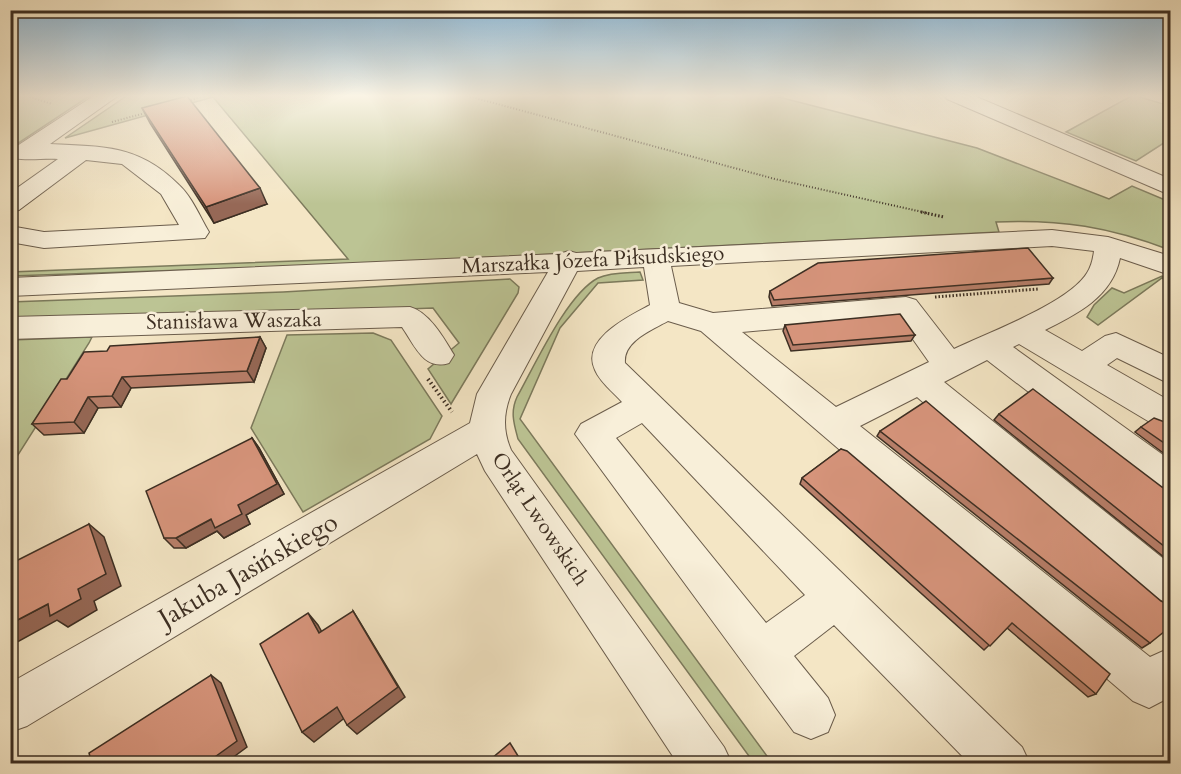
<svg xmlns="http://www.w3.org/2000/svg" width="1181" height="774" viewBox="0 0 1181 774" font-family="Cardo,serif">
<rect width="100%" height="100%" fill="#f4e6c5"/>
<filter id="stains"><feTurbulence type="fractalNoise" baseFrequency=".00333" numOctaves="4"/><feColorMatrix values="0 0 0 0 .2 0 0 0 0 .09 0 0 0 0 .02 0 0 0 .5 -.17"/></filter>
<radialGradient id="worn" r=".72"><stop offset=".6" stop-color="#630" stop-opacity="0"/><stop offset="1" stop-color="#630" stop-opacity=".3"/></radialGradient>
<path fill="#bcc494" stroke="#7c7a5c" stroke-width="1.5" d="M11 95H91L11 148Z
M128 95H771L977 148 1109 199 1132 186 1170 202V250C1110 227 1061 219 996 222L999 232 352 264 11 276 10 272 348 259 213 97 65 138Z
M1133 95 1170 106V139L1136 161 1066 132Z
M640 272 643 280 598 283 560 328 520 419 772 763H754L518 439C514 424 510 412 517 397 535 365 567 294 598 278 611 272 627 273 640 272Z
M1162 276 1170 282 1162 278 1098 325 1087 317 1094 305 1112 288 1124 293Z
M510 279 519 287 518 293 451 404 428 369 459 343 433 308 11 324 10 302 283 292Z
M373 333 391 340 442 416 430 439 303 512 251 428 287 335Z
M92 337 89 343 11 466V340Z"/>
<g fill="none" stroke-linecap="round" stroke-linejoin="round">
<g stroke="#6b5d4c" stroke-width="2">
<path id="minor" d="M95 95H119L50 144C103 147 138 144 179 185 192 197 200 217 209 232L205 238 44 248 10 242V226L44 232 179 225 161 194 122 164 86 160 19 210 10 212V193L58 159C44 158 27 161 14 158L11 153 14 148Z
M944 95H972L1170 179V195L947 99Z
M1052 230 1108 237 1170 256V275L1120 258C1112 297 1077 314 1045 330L1082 351 1105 336 1116 333 1170 358V384L1117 358 1107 365 1170 401V430L1158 427 1019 344 1013 347 1170 460V496L1157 491 987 360 944 382 1170 564V610L1155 604 917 397 860 426 1150 657 1170 648V697L1149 708 1133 701 701 331 668 321C652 330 623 341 625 363L1022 747 1030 764H970L834 625 794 656 828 698 835 715 828 732 811 739 794 732 575 434 581 424 622 402C613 392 600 382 595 370 580 339 630 316 650 305L644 267 577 271 511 394C503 414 503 431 511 450L724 747 732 764H678L485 471 477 454 27 726 10 732V683L470 423 477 394 548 272 10 296V278L559 254 569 251 576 253ZM1052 246 1094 251C1093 259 1091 267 1087 273 1069 303 987 333 954 349L916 300 906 297 713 313 679 303 671 266ZM898 318 929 362 836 407 742 332ZM642 423 805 595 766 623 616 438Z
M410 307C429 312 444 338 454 355L449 363C424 371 415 346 402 327L10 339V317Z"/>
</g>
<path stroke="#3d2f23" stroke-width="2" stroke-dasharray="1 2" stroke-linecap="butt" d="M24 95 52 104
M464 95 775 179 927 213
M188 101 208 95
M112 122 149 112"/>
<path stroke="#3d2f23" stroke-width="3" stroke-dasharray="1.5 2" stroke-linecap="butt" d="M921 212 944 217
M935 297 1038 289"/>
<path stroke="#3d2f23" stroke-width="4" stroke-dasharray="1.5 3" stroke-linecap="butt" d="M428 379 452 412"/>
<use href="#minor" fill="#f8efd9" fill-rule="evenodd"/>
</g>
<path fill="#b87f6a" stroke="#3d2f23" stroke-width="1.5" d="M142 108 267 204 214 223 150 123Z
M1053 278 1049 284 772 306 769 297 770 291Z
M785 325 915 335 911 341 791 351 783 331Z
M260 337 266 348 254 382 131 388 121 407 98 408 84 433 44 435 32 424 67 379Z
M999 414 1170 491V562L994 420Z
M1170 424V458L1135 432 1141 427Z
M880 431 1161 601 1150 643 1142 648 877 436Z
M252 438 259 448 284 494 246 515 250 524 224 538 217 531 186 548H174L164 538Z
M841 449 1096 694 1088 697 1007 628 984 650 800 484 802 478Z"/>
<path fill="#966856" stroke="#3d2f23" stroke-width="1.5" d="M260 188 267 204 214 223 206 207Z
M260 337 266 348 254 382 247 371Z
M122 377 131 388 121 407 112 396Z
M88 397 98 408 84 433 74 422Z
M252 438 259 448 284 494 246 515 250 524 224 538 217 531 186 548 176 538 238 505Z
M89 524 104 537 121 586 94 601 97 610 68 627 57 620 10 646V624L48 604 78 589Z
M353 611 361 624 405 697 357 734 347 725Z
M308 613 318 625 329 645 319 633Z
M211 675 221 683 247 747 224 764H205Z
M337 707 347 716 314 742 302 732Z"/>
<path fill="#d6947b" stroke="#3d2f23" stroke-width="1.5" d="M187 96 260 188 206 207 142 108Z
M1028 248 1053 278 774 300 770 291 818 263Z
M900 314 915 335 793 345 785 325Z
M260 337 247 371 122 377 112 396 88 397 74 422 32 424 61 379H67L84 352 107 351 110 346Z
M1033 389 1162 487 1170 491V551L999 414Z
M926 401 1161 601 1170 605V627L1150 643 880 431Z
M1154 418 1170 424V447L1141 427Z
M252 438 277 484 238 505 242 514 215 528 211 519 176 538H164L146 491Z
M841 449 847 451 1110 674 1096 694 1012 623 990 646 802 478Z
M89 524 106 574 78 589 81 599 50 616 48 604 10 624V564Z
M353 611 398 687 347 725 337 707 302 732 260 644 308 613 319 633Z
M211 675 237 741 205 764H92L89 753Z
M510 743 523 764H485Z"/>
<linearGradient id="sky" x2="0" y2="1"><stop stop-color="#8bb8d8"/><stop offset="0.47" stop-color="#faf4e5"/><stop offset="1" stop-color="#faf4e5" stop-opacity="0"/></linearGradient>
<rect width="1181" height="204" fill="url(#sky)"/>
<g text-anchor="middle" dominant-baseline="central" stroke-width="5" stroke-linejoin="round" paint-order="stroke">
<g font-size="21" fill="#3d2f23" stroke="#f8efd9">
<text transform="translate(593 260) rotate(-3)">Marszałka Józefa Piłsudskiego</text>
<text transform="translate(234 321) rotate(-1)">Stanisława Waszaka</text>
<text transform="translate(540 519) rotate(56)">Orląt Lwowskich</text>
</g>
<g font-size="26" fill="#3d2f23" stroke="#f8efd9">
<text transform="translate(248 570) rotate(-30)">Jakuba Jasińskiego</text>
</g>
</g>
<rect width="1181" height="774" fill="none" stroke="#f4e6c5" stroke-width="36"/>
<rect x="12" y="12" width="1157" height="750" fill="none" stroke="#3d2f23" stroke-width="3"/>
<rect x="18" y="18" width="1145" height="738" fill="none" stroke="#3d2f23" stroke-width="1.5"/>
<rect width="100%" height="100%" filter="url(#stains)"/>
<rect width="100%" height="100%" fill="url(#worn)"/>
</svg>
